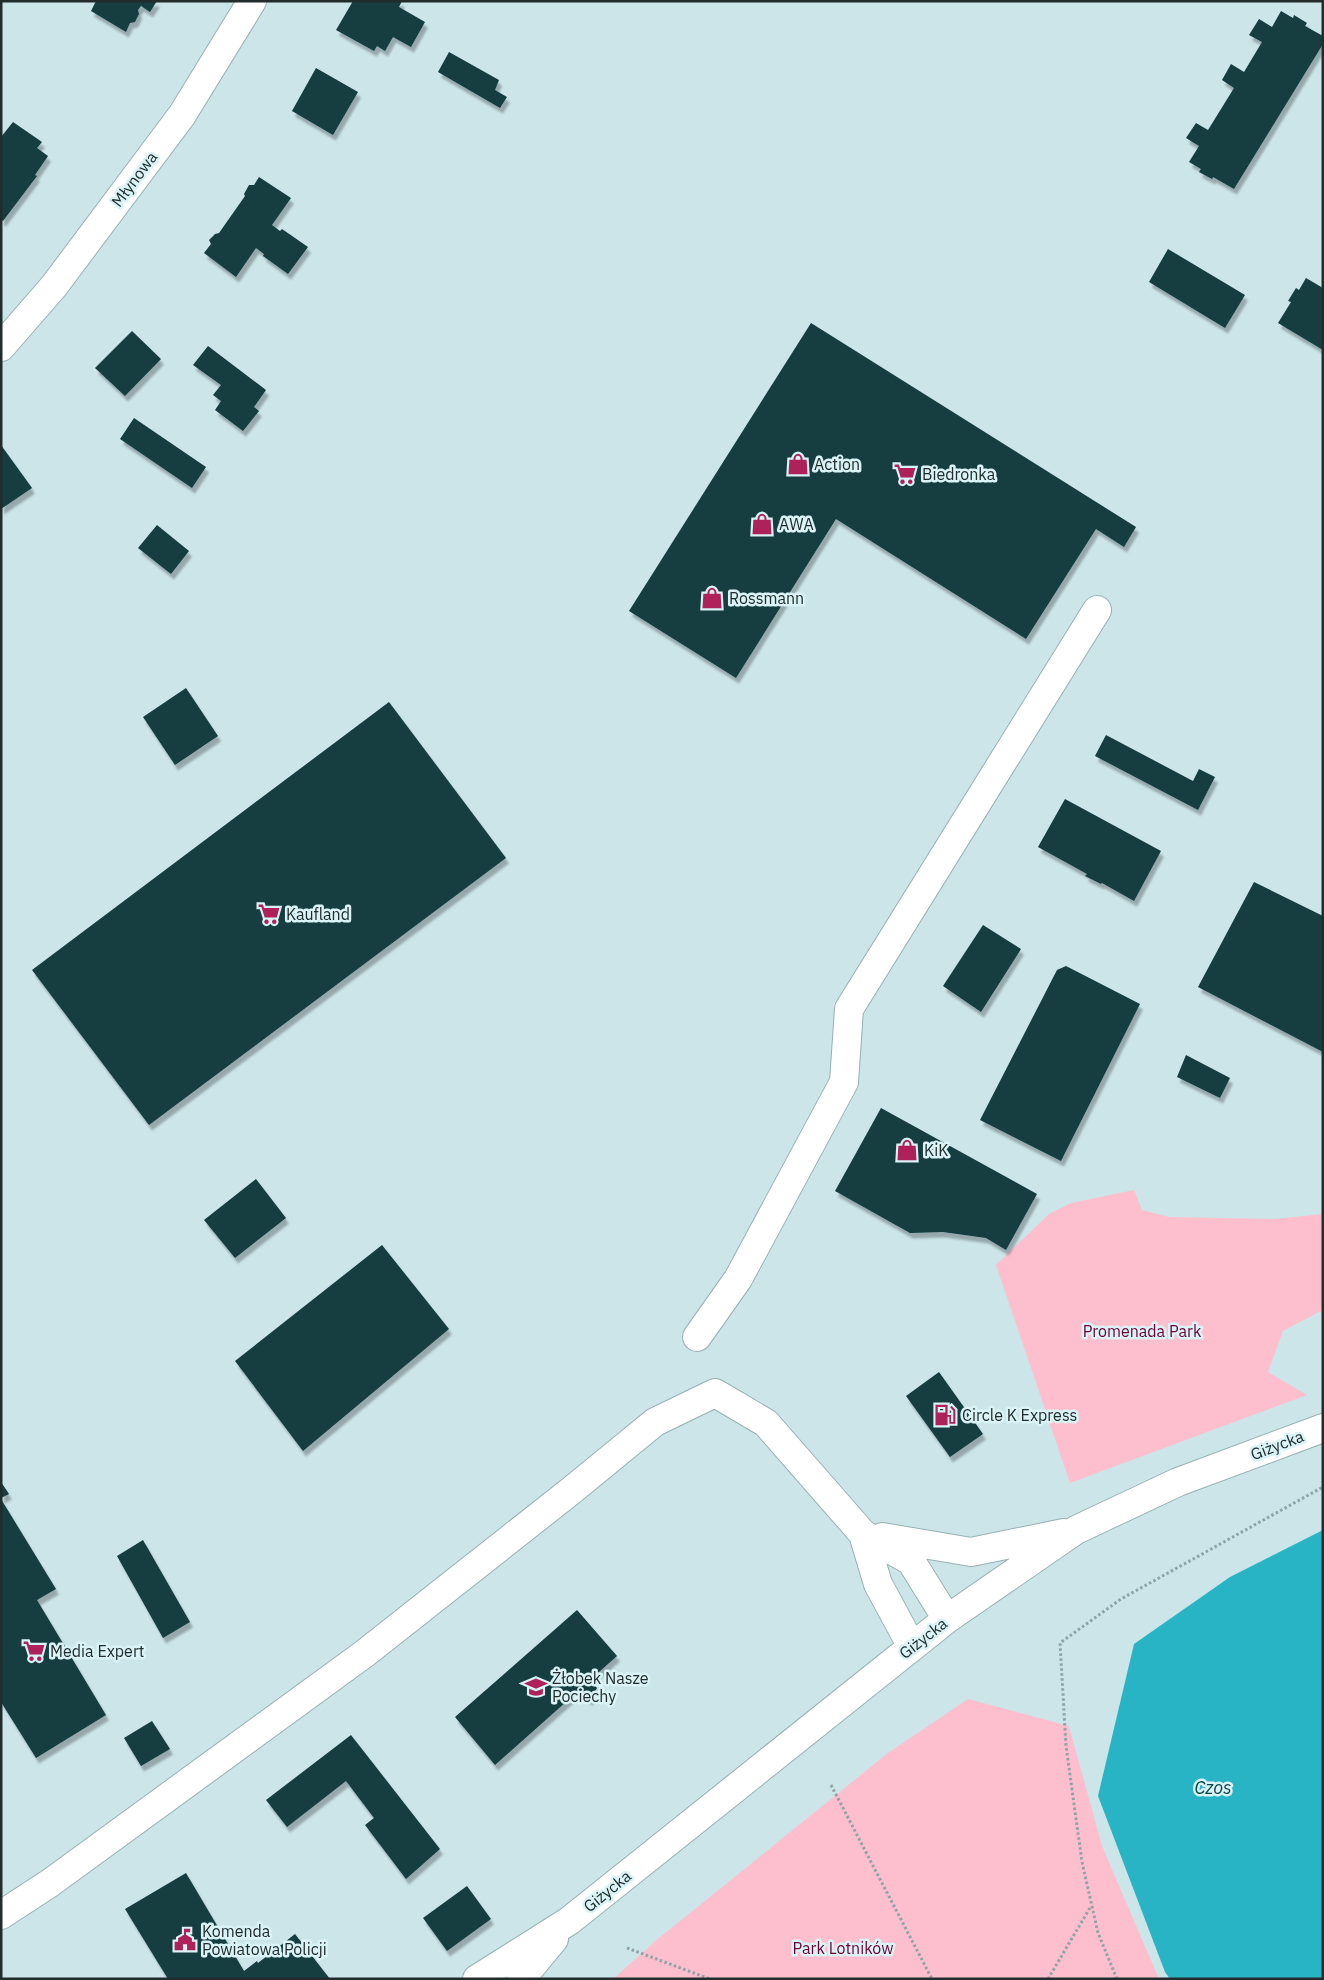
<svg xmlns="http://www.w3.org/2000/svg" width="1324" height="1980" viewBox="0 0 1324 1980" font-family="'IBM Plex Sans',sans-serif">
<defs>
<filter id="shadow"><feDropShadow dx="3" dy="5.5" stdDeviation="1" flood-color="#0004"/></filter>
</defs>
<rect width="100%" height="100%" fill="#cce5e9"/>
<path fill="#fdbfce" d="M1134 1190 1142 1210 1169 1217 1274 1219 1323 1214V1310L1283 1331 1268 1372 1307 1395 1070 1483 996 1265 1049 1214 1071 1203Z
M968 1699 1069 1726 1102 1846 1159 1979H613L659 1938 888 1753Z"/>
<path fill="#28b4c4" d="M1323 1530V1979H1170L1165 1972 1098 1796 1134 1644 1230 1577Z"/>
<path fill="#133c41" filter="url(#shadow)" d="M96 1H157L150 12 141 6 138 10 139 14 135 22 130 23 126 32 91 11Z
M353 1H402L399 7 425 22 411 47 393 37 385 51 377 46 374 51 336 30Z
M1281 11 1293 18 1294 15 1307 23 1305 26 1323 36V44L1234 189 1213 177 1212 179 1199 172 1201 169 1189 162 1199 146 1186 138 1196 123 1208 130 1234 88 1222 80 1231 64 1244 72 1262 42 1249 35 1259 19 1272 27Z
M449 52 499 80 495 90 507 97 500 108 438 72Z
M316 68 358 92 333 135 292 111Z
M13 122 42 142 37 148 48 156 35 175 37 176 3 221 1 220V137Z
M259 177 291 198 272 225 280 231 282 229 308 247 288 274 263 256 264 254 256 248 236 277 204 253 211 244 209 240 215 234 219 233 245 196 244 194 249 185H254Z
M1168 249 1245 295 1225 328 1149 282Z
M1306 278 1323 288V350L1278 323 1291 302 1288 301 1296 288 1299 290Z
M811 323 1136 527 1124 547 1096 529 1026 639 836 519 736 678 629 611Z
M132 331 161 359 125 396 95 368Z
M208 346 266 390 254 407 259 411 243 431 215 410 221 401 213 395 221 385 193 365Z
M134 418 206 467 192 488 120 439Z
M1 445 32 488 1 509Z
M157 525 189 551 171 574 138 548Z
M186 688 218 736 175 765 143 717Z
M389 702 506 858 149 1125 32 970Z
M1106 735 1193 781 1199 769 1215 777 1198 810 1095 756Z
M1065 799 1161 851 1134 901 1102 883 1101 884 1085 876 1087 874 1038 847Z
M1254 882 1323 916V1052L1198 987Z
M983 925 1021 949 981 1012 943 986Z
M1066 966 1140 1004 1061 1161 980 1120 1057 970Z
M1186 1055 1230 1078 1220 1098 1177 1077Z
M881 1108 1037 1194 1006 1250 986 1238 943 1232 910 1233 835 1191Z
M256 1179 286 1218 235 1258 204 1220Z
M382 1245 449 1329 303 1451 235 1361Z
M939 1372 983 1434 950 1457 906 1396Z
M1 1482 9 1494 1 1498Z
M1 1499 56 1589 37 1600 106 1715 36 1758 1 1702Z
M143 1540 190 1622 163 1638 117 1556Z
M577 1610 617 1656 590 1680 597 1688 590 1700 576 1693 495 1765 455 1717Z
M152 1721 170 1749 141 1766 124 1738Z
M351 1735 440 1849 406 1879 365 1825 374 1818 346 1781 287 1827 266 1800Z
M186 1873 244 1971 257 1961 258 1963 295 1934 330 1979H168L125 1909Z
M467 1886 491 1919 447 1951 423 1918Z"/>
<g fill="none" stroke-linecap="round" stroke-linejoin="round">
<g stroke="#97b0b3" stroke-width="30">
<path id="minor" d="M1 347 54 286 182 115 252 1
M697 1337 738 1279 844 1082 849 1009 1097 610
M863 1534 878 1584 912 1647
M882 1537 971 1552 1064 1533
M1 1915 50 1883 364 1654 572 1490 655 1422 715 1393 766 1423 863 1534 911 1561 947 1619
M477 1979 569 1921 947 1619 1076 1530 1178 1482 1323 1428
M521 1979 554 1939"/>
</g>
<path stroke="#8fa2a5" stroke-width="3" stroke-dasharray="2.5 2.5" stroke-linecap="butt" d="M831 1785 932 1979
M627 1948 710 1979
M1048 1979 1091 1906
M1117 1979 1098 1933 1082 1862 1066 1746 1060 1643 1121 1599 1323 1487"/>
<use href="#minor" stroke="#fff" stroke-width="28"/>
</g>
<defs>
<g id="shop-bare" transform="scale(1.725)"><path d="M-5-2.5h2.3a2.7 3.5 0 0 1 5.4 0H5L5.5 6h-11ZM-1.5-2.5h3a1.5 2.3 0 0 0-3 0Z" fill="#af215b" stroke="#d9f3f6" stroke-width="2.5" paint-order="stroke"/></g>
<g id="supermarket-bare" transform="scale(1.725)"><path d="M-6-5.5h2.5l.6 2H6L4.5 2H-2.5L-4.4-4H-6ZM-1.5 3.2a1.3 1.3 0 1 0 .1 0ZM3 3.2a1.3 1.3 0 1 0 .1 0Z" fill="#af215b" stroke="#d9f3f6" stroke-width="2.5" paint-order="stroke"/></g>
<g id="fuel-bare" transform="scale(1.725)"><path d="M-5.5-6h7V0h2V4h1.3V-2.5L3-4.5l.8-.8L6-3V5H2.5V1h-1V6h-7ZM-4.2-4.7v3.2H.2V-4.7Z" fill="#af215b" stroke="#d9f3f6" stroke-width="2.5" paint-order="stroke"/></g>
<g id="school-bare" transform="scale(1.725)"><path d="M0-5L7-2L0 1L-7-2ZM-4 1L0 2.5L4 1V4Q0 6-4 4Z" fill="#af215b" stroke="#d9f3f6" stroke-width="2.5" paint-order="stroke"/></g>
<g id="civic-bare" transform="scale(1.725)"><path d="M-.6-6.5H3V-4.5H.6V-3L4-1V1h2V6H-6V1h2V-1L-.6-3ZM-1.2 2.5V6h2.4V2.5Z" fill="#af215b" stroke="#d9f3f6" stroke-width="2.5" paint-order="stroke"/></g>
</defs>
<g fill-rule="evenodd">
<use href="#shop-bare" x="798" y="464"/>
<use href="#supermarket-bare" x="905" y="474"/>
<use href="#shop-bare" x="762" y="524"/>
<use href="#shop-bare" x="712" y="598"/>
<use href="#supermarket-bare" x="269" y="914"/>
<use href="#shop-bare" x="907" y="1150"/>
<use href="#fuel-bare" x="945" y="1415"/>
<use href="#supermarket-bare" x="34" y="1651"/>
<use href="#school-bare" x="536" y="1687"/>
<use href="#civic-bare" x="185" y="1940"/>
</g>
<g text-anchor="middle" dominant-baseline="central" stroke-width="5" stroke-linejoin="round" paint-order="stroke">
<g font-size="16" fill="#222c2d" stroke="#d9f3f6">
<text transform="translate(134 179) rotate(-53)">Młynowa</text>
<text transform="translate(1277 1445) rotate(-21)">Giżycka</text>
<text transform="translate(923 1638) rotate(-38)">Giżycka</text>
<text transform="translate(607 1891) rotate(-39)">Giżycka</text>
</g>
<g font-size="16" fill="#222c2d" stroke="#d9f3f6" text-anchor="start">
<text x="814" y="464">Action</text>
<text x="922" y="474">Biedronka</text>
<text x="779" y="524">AWA</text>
<text x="729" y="598">Rossmann</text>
<text x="286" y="914">Kaufland</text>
<text x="924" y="1150">KiK</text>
<text x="962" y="1415">Circle K Express</text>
<text x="50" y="1651">Media Expert</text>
<text x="552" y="1678">Żłobek Nasze<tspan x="552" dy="18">Pociechy</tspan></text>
<text x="202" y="1931">Komenda<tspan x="202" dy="18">Powiatowa Policji</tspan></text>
</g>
<g font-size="16" fill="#6f0034" stroke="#d9f3f6">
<text x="1142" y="1331">Promenada Park</text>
<text x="843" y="1948">Park Lotników</text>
</g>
<g font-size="18" font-style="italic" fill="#08444b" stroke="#d9f3f6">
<text x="1213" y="1787">Czos</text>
</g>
</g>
<rect width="1324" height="1980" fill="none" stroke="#222c2d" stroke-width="5"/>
</svg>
